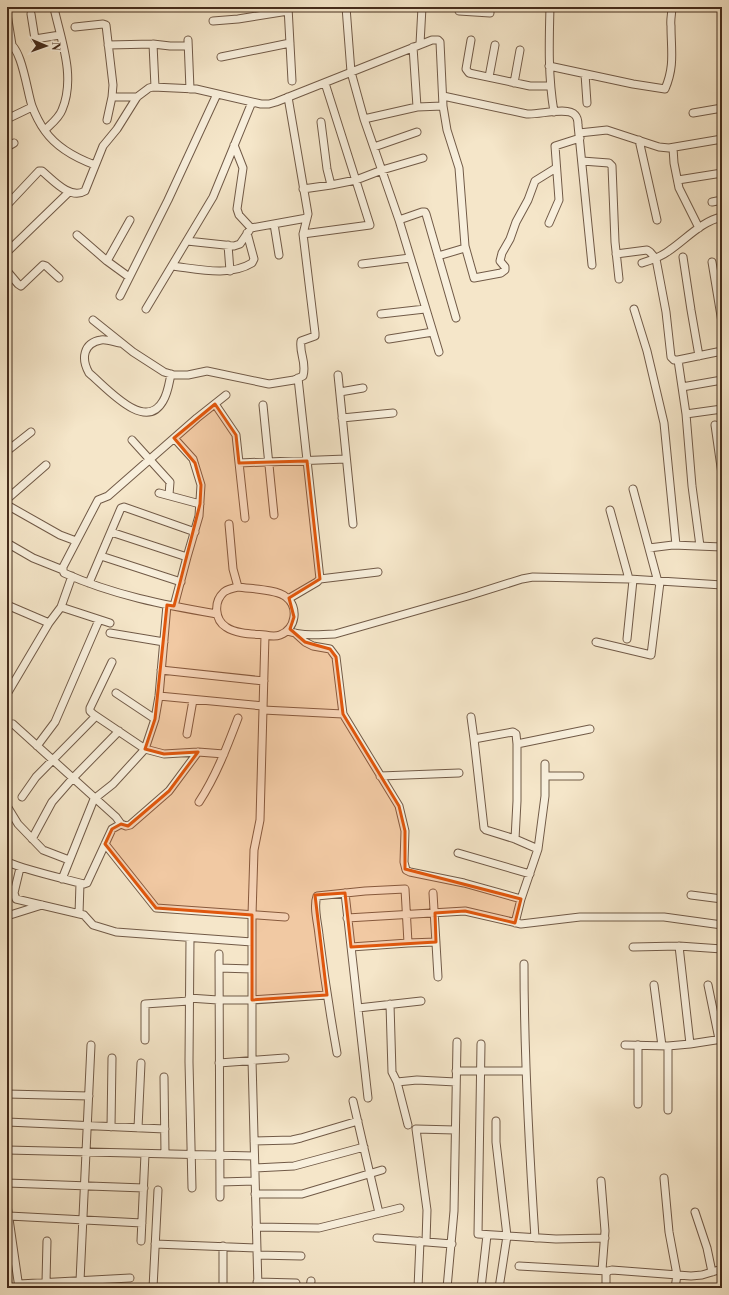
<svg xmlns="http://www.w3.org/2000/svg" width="729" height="1295" viewBox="0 0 729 1295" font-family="'Libre Bodoni',serif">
<rect width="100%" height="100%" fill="#f5e6c9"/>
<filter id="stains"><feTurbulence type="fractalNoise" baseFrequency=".005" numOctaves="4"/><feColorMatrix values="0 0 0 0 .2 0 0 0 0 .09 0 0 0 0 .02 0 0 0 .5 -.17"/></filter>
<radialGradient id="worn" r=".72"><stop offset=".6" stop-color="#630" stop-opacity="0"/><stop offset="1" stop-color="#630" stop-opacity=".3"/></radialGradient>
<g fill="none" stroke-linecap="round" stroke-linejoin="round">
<g stroke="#715a47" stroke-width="9">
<path id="minor" d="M288 7 292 81
M346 7 351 72 364 119 399 220 439 352
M550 7C549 43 548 76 554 112
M459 11 490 13V7
M7 14 12 45
M31 14 35 39 60 35
M213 21 238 19 288 11
M75 27 103 24 106 25 113 85 112 97 107 120
M188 40 190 89
M471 40 466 69 469 73 530 86H550
M7 42C22 46 27 92 32 106 35 114 40 124 45 131 57 148 76 158 95 165
M153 44 155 87
M420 44 422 7
M108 45 153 44 170 46H188
M413 47 417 107
M221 57 290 43
M549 66 633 84 665 89C675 66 671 50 671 26 670 20 672 13 672 7
M585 74 587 103
M489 77 495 45
M514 83 520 50
M443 96 527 114C539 115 568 106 575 115 577 117 578 122 578 125L592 265
M112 97H137
M693 113 722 108
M7 119 32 107
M364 119 417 107 443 106
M321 122 327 169 331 185
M45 130C51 124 59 118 62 110 76 77 61 40 54 8
M579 133 607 130 659 147 669 148 722 139
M639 140 657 220
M234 145 243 168 237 209 239 215 251 228
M7 147 14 143
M374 147 417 132
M673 148 674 163 679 188 699 228
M582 161 609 163 612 166 615 242 619 279
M678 180 722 173
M303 189 331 185 356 180 382 170 423 158
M712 202 722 200
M7 205 39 171H42C53 180 70 200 85 191L103 146 117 129 137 97 149 88 153 87 196 89 261 104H269L276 102 432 40H438L440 42 443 106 447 130 459 168 465 246 474 278 501 273 505 270V267L500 261 502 253 510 239 516 222 528 200 535 181 556 168
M399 220 422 212H425L426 214 456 318
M549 223 559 200 555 146 580 138
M274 224 279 255
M303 234 370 225 325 83
M77 235 107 261 129 277
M187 241 234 246 240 244 251 228 307 218
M228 245 230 271
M7 252 69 192
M616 254 647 250 650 252 656 259 666 312 671 357 674 360H678L722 351
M438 256 465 248
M683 257 691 310 699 356
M107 261 130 220
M712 262 722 322
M642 263C652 260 661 257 670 250 686 239 702 221 722 217
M362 264 410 258
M172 266C198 269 229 277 252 263L254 259 247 233
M7 271 18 284 21 286 43 265 46 266 59 278
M120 296 168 200 217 94
M146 309 213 197 252 102
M634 309 647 351 664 423 676 545
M381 314 425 309
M93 320 133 352 164 372 174 375H188L207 371 269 384 294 380 303 376C307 362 299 354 301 341L315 336V333L303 234 308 214 288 97
M389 339 433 332
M120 343C114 342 106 339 101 340 83 343 81 359 89 373 106 387 145 433 163 401 168 393 169 383 171 374
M678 360 686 414 692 486 700 546
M338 375 353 524
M682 387 722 380
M340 392 363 388
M215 404 236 435 245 518
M263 405 274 515
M686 414 722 409
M342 418 393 413
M715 425 722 474
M174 438 193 459 201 485 199 516 187 557 174 606
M132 440 170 482 169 495
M7 451 31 432
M239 463 346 459
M633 489 658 582
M159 493 200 504
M7 499 46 465
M7 505 60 535 76 541
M610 510 629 579
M229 524 233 569 238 587
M111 532 187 557
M7 543 33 558 63 570 64 573C113 595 164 605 217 614
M649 548 673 545 722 547
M101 556 181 582
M63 570V567L98 500 108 496 197 418 226 395
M320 579 378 572
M89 583 121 508 124 507 195 532
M238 587C250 589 277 589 286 597 299 607 296 629 280 635 275 637 270 636 265 635 253 634 236 634 226 627 215 620 213 602 224 592 228 589 233 588 238 587Z
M288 599 317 582 320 579 298 378
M7 605 49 623
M61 607 110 623
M287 631C303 636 319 635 335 634L468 596 522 579 533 577 629 579 722 585
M110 633 164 642
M295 633 305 642 313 646 330 649 336 657 343 714 399 806 405 831 404 862 406 870 410 872 464 883 521 899
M627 639 633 580
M596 642 651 655 660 582
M112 662 90 708V711L93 714 145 749 164 754 198 752 224 754
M161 670 264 681
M116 693 155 719
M7 694 49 623 61 607 72 576
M159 696 263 706
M263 710 343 714
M471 717 474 739
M13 724 116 817 121 824
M187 734 193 700
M517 744 590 729
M37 746 55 722 99 620
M380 776 459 773
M545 776H580
M22 797 36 777 96 716
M199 802C216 776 227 747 238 718
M7 806 18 824 43 850 69 860
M32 839 52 802 73 778 119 731
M515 839 517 801V744L516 734 513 732 474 739 484 828 486 830 515 839 538 849
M105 844 156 908 285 917
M458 853 530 874
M7 862C32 872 58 877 84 884L87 883 112 829 121 824 126 826 130 825 169 791 198 752
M20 868 14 893 16 899 84 915 93 925 116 932 252 942
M62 879 94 799 113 784 145 749 155 719 159 696 167 605
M345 893 368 1098
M433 893 438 977
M691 895 722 899
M79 914 80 883
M7 916 42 905
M347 918 465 911 521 924 580 917H664L722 925
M515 923 521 899 538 849 545 796V764
M190 938 189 1062 192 1188
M679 946 690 1044
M351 947 408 943 436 942
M633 947 679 946 722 949
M219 954 220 1197
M524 964C524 1056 529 1147 535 1238
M219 968 252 969
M654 985 662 1046
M708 985 719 1039
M189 998 218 1000H252L327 995
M390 1004 392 1072 397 1082 408 1125
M358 1008 421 1001
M145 1040V1004L189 1001
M481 1044 478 1234 556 1239 605 1238
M625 1045 668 1046 690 1044 722 1039
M337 1053C330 1014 324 975 319 935 318 923 313 907 317 896L365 891 405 889 408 943
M219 1063 285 1058
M456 1071H525
M164 1077 165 1154
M397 1082 417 1080 456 1082
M7 1094 89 1096
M353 1101 379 1213
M638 1104V1045
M668 1110V1046
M496 1121V1142L507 1236 499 1288
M7 1122 165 1129
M111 1127 112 1058
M138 1128 141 1063
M254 1141 292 1140 301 1138 358 1121
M7 1150 254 1156
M255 1168 294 1166 364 1147
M664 1178 669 1232 677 1275 675 1288
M601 1181 605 1231 602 1270
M220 1182 255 1181
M7 1183 144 1188
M255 1194H302L382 1170
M7 1205 19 1288
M695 1212 707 1248 712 1272
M9 1216 142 1223
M256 1227 319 1228 400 1208
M377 1238 452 1244
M141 1241 145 1154
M426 1242 427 1210 416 1129 455 1130
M155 1244 257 1248
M223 1246V1288
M257 1255 301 1256
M519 1266 608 1271 612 1270 691 1276 702 1275 722 1269
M80 1281 91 1045
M46 1282 47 1241
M257 1282 296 1283
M19 1284 130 1278
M153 1288 158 1190
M258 1288 252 1060V915L254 850 260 820 265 635
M310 1288 311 1281
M418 1288 420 1241
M447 1288 454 1211 457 1042
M481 1288 487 1235
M606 1288V1274L608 1271"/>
</g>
<use href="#minor" stroke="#f8efdc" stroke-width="7"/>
</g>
<path fill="#e0570d" fill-opacity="0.2" stroke="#e0570d" stroke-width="3" stroke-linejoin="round" d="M215 404 236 435 239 463 307 461 320 579 289 598 294 617 290 629 305 642 330 649 336 657 343 714 399 806 405 831V869L521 899 515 923 465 911 435 913 436 942 351 947 345 893 315 895 327 995 252 1000V915L156 908 105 844 112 829 121 824 128 826 169 791 198 752 164 754 145 749 155 719 167 605 174 606 200 504 201 485 195 463 174 438Z"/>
<rect width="729" height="1295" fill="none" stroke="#f5e6c9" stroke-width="24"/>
<rect x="8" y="8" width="713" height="1279" fill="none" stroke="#452c1c" stroke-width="2"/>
<rect x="12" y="12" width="705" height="1271" fill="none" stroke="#452c1c"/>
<g transform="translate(46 46) rotate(92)" stroke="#f8efdc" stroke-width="3" paint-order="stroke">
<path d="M0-3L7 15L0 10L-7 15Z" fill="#452c1c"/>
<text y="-6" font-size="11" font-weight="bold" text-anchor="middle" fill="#452c1c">N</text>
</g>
<rect width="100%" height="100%" filter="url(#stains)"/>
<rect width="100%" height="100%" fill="url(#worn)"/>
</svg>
